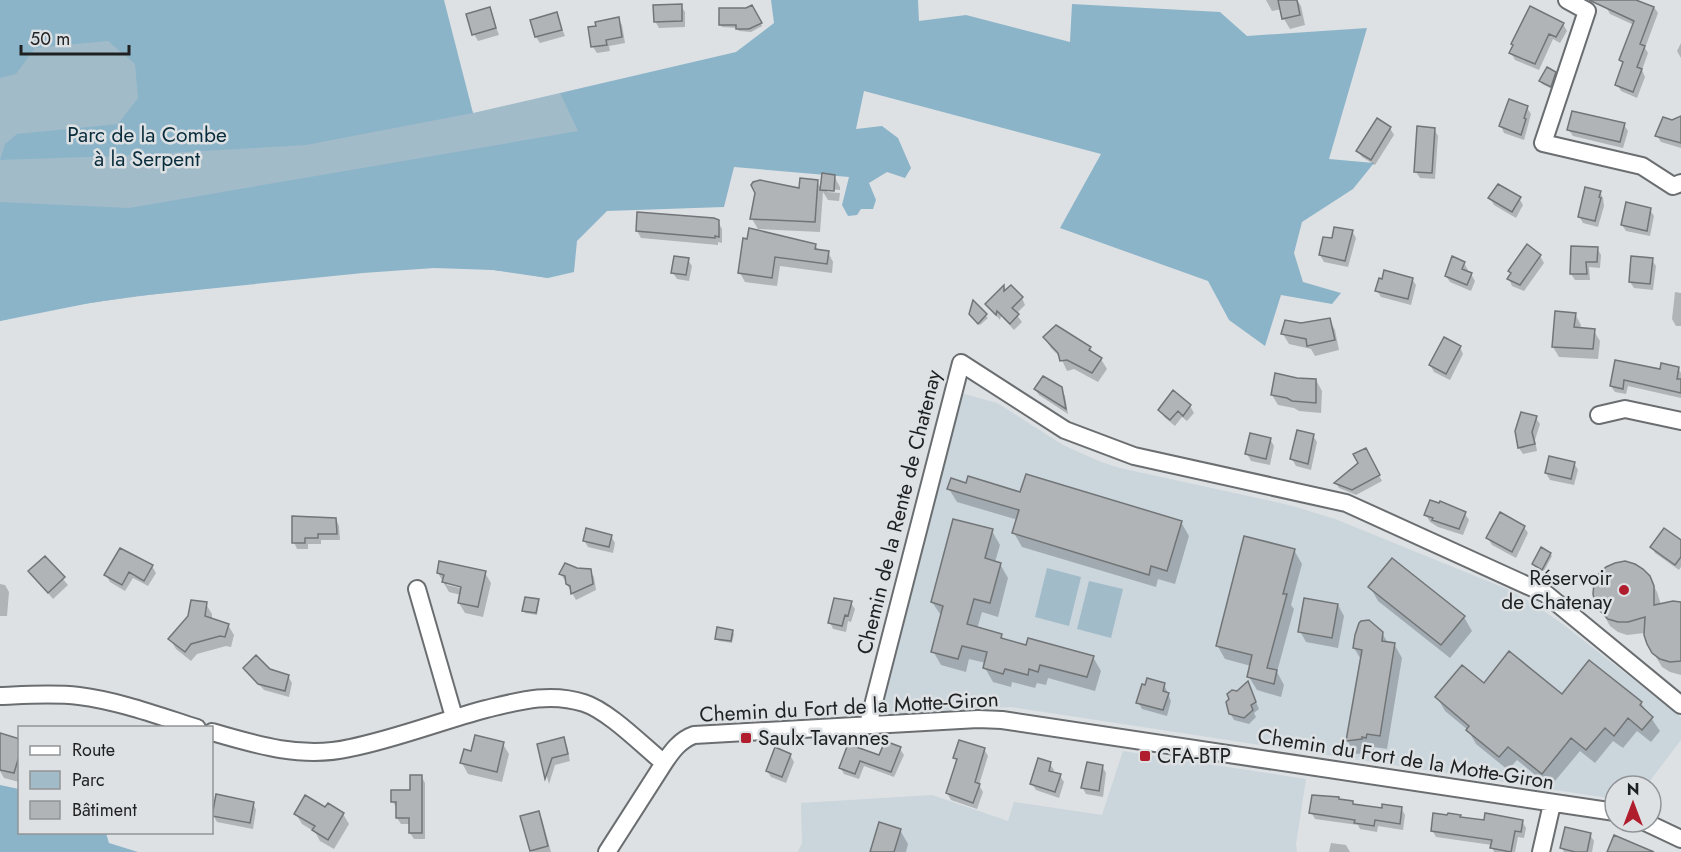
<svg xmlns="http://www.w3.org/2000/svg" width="1681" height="852" viewBox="0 0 1681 852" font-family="Jost,sans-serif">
<rect width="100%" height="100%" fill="#dde1e4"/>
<path fill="#cad5dc" d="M957 392 997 403 1063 445 1101 462 1120 468 1289 505 1335 519 1507 589 1527 600 1560 622 1681 717V740L1646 786H1615V799L1011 707 883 714 876 706Z
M1123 751 1306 779 1296 844 1297 852H798L802 843 801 803 932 795 1008 821 1014 802 1102 815Z"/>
<path fill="#a2bbc9" d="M0 0H424L473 113 560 93 606 116 548 278C530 275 512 272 494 270 409 262 323 277 239 285 159 294 78 301 0 321Z
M1047 568 1081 577 1069 626 1035 617Z
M1089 581 1123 589 1111 638 1077 629Z"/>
<path fill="#8cb4c9" d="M0 0H444L473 113 306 145 118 156 0 160 5 144 17 134 118 124 138 98 135 64 108 41 35 48 16 74 0 78Z
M771 0H918L919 21 966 15 1070 42 1072 4 1220 12 1247 36 1367 28 1329 159 1374 163 1353 189 1302 222 1294 253 1303 282 1341 293 1332 304 1281 295 1265 346 1229 320 1208 281 1060 228 1101 154 864 91 856 129 882 126 898 138 911 168 905 178 887 172 869 183 876 200 873 209H861L857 215 848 216 842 205 849 177 734 167 724 207 607 211 577 241 574 272 548 278 493 270 434 268 363 273 137 296 90 303 0 321V202L129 208 578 131 560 93 736 52 774 23Z
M0 785 19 789 20 832 106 833 109 843 138 852H0Z"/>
<path fill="#0003" fill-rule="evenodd" d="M1266 0H1297L1301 6 1305 25 1290 29 1284 19 1282 9 1272 11Z
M1609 0H1635L1654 7 1658 13 1645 48 1648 53 1642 70 1645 77 1637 98 1621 91 1617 84 1623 65 1621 60 1634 25 1610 14 1606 7Z
M681 6 685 12V27L659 28 655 21Z
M752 7 762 26 751 32 739 31 737 28 722 27 720 24Z
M489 8 499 35 478 41 474 34Z
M556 14 565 36 540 43 536 37Z
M618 19 622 25 625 43 609 46 610 51 597 53 593 47 590 29Z
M1563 24 1567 31 1560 43 1553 39 1539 70 1515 60 1511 53Z
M1681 43V58L1677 51Z
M1555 73 1556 76 1552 89 1542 84 1541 81Z
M1527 108 1531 114 1524 140 1504 133 1501 126Z
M1377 120 1390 128 1394 135 1375 165 1362 157 1358 151Z
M1681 122V148L1661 142 1657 136Z
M1624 125 1628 131 1623 148 1573 136 1569 130Z
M1434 129 1438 136 1435 179 1420 178 1416 172Z
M834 176 840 187V190L827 189V192L840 193 839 201 828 200 823 192 820 232 758 229 752 219 757 192 800 190 817 182 822 190Z
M1600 192 1603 198 1604 206 1598 227 1583 223 1579 216Z
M1490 198H1519L1523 205 1516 218 1494 205Z
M1650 210 1654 216 1650 236 1626 231 1622 225Z
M718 222 722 229V243L718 242V245L641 238 637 231Z
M1352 231 1356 238 1348 267 1324 262 1320 255 1333 240Z
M744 240 815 245 819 251 828 252 833 262 832 273 780 266 777 286 745 282 740 273Z
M1527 246 1540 256 1544 263 1524 291 1512 286 1509 279 1512 275 1509 271Z
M1597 248 1601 255 1600 268 1589 267 1590 280H1575L1571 274Z
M688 260 692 266 689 281 677 279 673 273Z
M1652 260 1656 266 1653 290 1634 288 1630 282Z
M1464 263 1468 270 1467 272 1471 274 1475 281 1471 291 1450 282 1446 276Z
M1412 279 1416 285 1411 305 1381 297 1377 291Z
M1004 288 1006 292 1022 298 1025 305 1016 314 1022 322 1014 330 1001 316 1000 320 987 305Z
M1675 292 1681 293V326H1676L1672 319Z
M973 303 988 318 980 325 973 317Z
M1575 314 1581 325 1580 329 1594 331 1600 341 1598 359 1559 357 1553 347Z
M1329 319 1335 330 1339 350 1315 356 1311 349 1289 344 1283 334 1301 325Z
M1045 338 1090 348 1093 353 1101 359 1107 369 1098 382 1074 369 1067 371 1061 358 1051 348Z
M1460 347 1463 354 1450 380 1434 372 1430 365Z
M1617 362 1661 371 1678 368 1681 373V398L1628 386 1626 394 1615 392 1611 386Z
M1296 380H1316L1322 391 1321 413 1299 411 1294 408 1278 405 1272 395Z
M1060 388 1065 396 1068 414 1039 395 1035 389Z
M1173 392 1190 406 1194 413 1187 421 1182 417 1175 426 1164 417 1160 410Z
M1536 418 1540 424 1535 440 1537 451 1523 454 1519 448Z
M1313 436 1317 442 1311 470 1296 466 1292 459Z
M1270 439 1274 446 1270 465 1251 461 1247 454Z
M1365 450 1382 481 1356 495 1339 488 1336 483 1360 463Z
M1574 463 1578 470 1574 485 1550 480 1546 473Z
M949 489 1021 494 1181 522 1189 536 1175 584 1158 579 1156 587 1022 547 1014 533 1018 520 957 502Z
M1465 514 1469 520 1463 535 1438 527 1430 522 1426 515Z
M336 519 339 526 340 540H321V544H308V549H297L294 542Z
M1524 527 1528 533 1516 558 1492 545 1488 538Z
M992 531 1000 545 995 562 1000 564 1008 578 998 617 982 612 977 629 1001 635 1004 641 1027 647 1093 657 1101 671 1095 691 1048 678 1046 685 1037 683 1035 688 1012 682 1011 687 993 682 985 668 986 663 969 659 966 672 941 665 933 651 942 617 932 602Z
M611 536 615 543 613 553 588 547 584 540Z
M1681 542V567L1679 570 1655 553 1652 547Z
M1294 550 1302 564 1291 605 1294 609 1277 672 1284 685 1281 697 1257 690 1249 677 1251 666 1225 659 1217 645Z
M1550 554 1552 556 1544 571 1535 567 1534 564Z
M45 558 68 585 53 599 30 572Z
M152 566 156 573 148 586 133 578 125 591 110 582 106 575Z
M577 569 590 571 594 577 596 590 576 600 561 574Z
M438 573H485L491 583 483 617 465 613 459 603 461 595 449 592ZM447 582 469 587 468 590 447 585Z
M1649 577 1657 592 1661 605 1681 604V675L1670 672 1662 667 1648 644 1645 633 1627 635 1618 632 1610 626 1597 603Z
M0 584 5 585 9 592 7 616H0Z
M1370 587 1464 617 1472 631 1450 658 1378 601Z
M538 601 539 603 537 615 525 613 524 610Z
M851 603 855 609 851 622 848 621 846 632 833 629 830 622Z
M206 604 212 614V620L228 625 234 635 231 647 226 646 197 654 191 661 176 649 170 639Z
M1338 605 1344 616 1338 648 1306 642 1300 631Z
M732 631 734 634 732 643 719 641 717 638Z
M1382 633 1388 643 1394 644 1402 658 1387 749 1374 747V751L1370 750 1369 753 1355 754 1347 740 1362 661 1354 648Z
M245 668 270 671 288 676 292 683 289 697 264 690Z
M1248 683 1259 709 1254 713 1256 717 1249 724 1234 720 1230 713 1237 692Z
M1164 684 1171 701 1167 716 1142 709 1138 702 1146 687Z
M1484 685 1562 696 1641 703 1660 731 1651 742 1637 731 1623 748 1613 741 1595 763 1580 751 1550 787 1517 760 1508 770 1476 744 1468 730 1445 711 1437 697Z
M0 735 20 740 19 782 4 778 0 771Z
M563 739 567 746 570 761 555 765 549 784 538 745Z
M503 744 509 754 502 782 468 774 462 763 472 753Z
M849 745 880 757 900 749 904 755 894 777 864 766 859 779 844 774 840 767Z
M984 749 988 756 979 785 983 792 977 809 951 800 947 793 958 763 955 758Z
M790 755 794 762 786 783 771 777 767 771Z
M1050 764 1054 770 1053 774 1060 776 1064 782 1059 798 1036 790 1032 784Z
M1102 766 1106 773 1103 797 1086 794 1082 787Z
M421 776 425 783V839H414L410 833V824H401L397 818V809L393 802 411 792Z
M1339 800 1352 802 1354 806 1383 809 1401 808 1405 815 1403 830 1378 826 1377 832 1360 829 1358 825 1315 819 1311 812Z
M253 803 256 810 253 829 217 822 213 815Z
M326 809 343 814 349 824 334 849 320 841 315 832 302 824 296 814Z
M538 813 542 819 551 852H532L531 850Z
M1460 816 1461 819 1485 822 1522 821 1526 828 1524 838 1518 837 1515 852H1494L1492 845 1436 837 1432 830Z
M900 830 908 844 906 852H871Z
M1590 835 1594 841 1592 852H1564L1562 848Z
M1331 843 1346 845 1350 852H1329Z"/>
<path fill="#b0b4b6" stroke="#717577" stroke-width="1.5" d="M1278 0H1297L1300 15 1282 19Z
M1589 0H1636L1654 7 1640 44 1645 46 1637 67 1642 69 1633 92 1615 85 1623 62 1619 60 1634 21Z
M682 4V21L654 22 653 5Z
M752 5 762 23 749 29H736V25H719V8H746Z
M1530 6 1564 23 1556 37 1549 34 1535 64 1509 53 1513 45 1511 44Z
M490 7 496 28 472 35 466 14Z
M557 12 562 30 535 37 530 20Z
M619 17 622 37 606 40 607 45 591 47 588 27 596 26 595 22Z
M1547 67 1556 72 1551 87 1539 81Z
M1509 99 1528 106 1524 118 1526 119 1521 135 1499 126Z
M1572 111 1625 123 1620 142 1567 130Z
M1681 116V143L1655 136 1663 117 1672 120Z
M1377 118 1391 127 1371 160 1356 151Z
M1417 126 1435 128 1432 173 1414 172Z
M822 173 835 175 834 191 820 190Z
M800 178 818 180 815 222 750 219 755 193 751 185 753 182 760 180 799 188Z
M1498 184 1521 197 1512 212 1488 198Z
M1585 187 1601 191 1599 197 1601 198 1595 221 1578 217Z
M1626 202 1651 208 1647 231 1621 225Z
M637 212 714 218 719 220V237L715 236V238L636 231Z
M1334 227 1353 230 1345 261 1319 255 1323 237 1332 238Z
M749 228 816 244 815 249 829 251 827 264 775 257 772 278 738 273 743 238 747 239Z
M1527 244 1541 255 1520 285 1507 279 1511 273 1508 271Z
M1571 246 1598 247 1597 262H1586L1587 274H1570Z
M674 256 689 258 686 275 671 273Z
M1452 256 1465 262 1462 269 1472 273 1467 285 1445 276Z
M1631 256 1653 258 1650 284 1629 282Z
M1384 270 1413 278 1408 299 1375 291 1379 278 1382 279Z
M1004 285V291L1011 285 1023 297 1012 308 1019 314 1010 324 997 311 996 315 985 304Z
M973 300 987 314 978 324 969 314Z
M1555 311 1576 313 1574 327 1595 329 1593 349 1552 347Z
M1330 318 1335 340 1307 346 1306 339 1281 334 1285 320 1301 323Z
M1056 325 1091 347 1089 350 1102 358 1092 373 1067 360 1060 361 1058 353 1043 337Z
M1444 337 1461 346 1446 374 1429 365Z
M1615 360 1660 369 1661 363 1679 367 1677 379H1681V393L1624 380 1623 389 1610 386Z
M1275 373 1297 378 1316 379V403L1292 401 1287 398 1271 395Z
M1043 376 1062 387 1066 409 1034 389Z
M1173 390 1191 405 1183 416 1178 411 1170 420 1158 410Z
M1521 412 1537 416 1532 432 1535 444 1518 448 1515 431Z
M1297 430 1314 434 1308 464 1290 459Z
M1250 433 1271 438 1266 459 1245 454Z
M1366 448 1380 475 1352 490 1334 483 1358 463 1353 454Z
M1549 456 1575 462 1571 479 1545 473Z
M1026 474 1182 521 1167 571 1151 566 1149 575 1012 533 1019 510 947 489 951 478 966 483 968 476 1020 492Z
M1430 500 1439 503 1440 501 1466 512 1459 529 1432 520 1433 518 1424 515Z
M1500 512 1525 526 1512 552 1486 538Z
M292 516 336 518 337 534H318V538H305V543H292Z
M953 519 993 529 985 558 1001 563 990 603 974 599 967 624 1002 634 1001 638 1026 645 1028 638 1094 656 1087 677 1040 665 1038 672 1029 669 1028 675 1005 669 1003 674 983 668 987 652 962 646 958 659 931 652 943 606 931 602Z
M586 528 612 535 609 547 583 541Z
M1664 528 1681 540V557L1675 565 1650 547Z
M1244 536 1295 549 1283 594H1287L1267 668 1277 670 1274 684 1247 677 1252 655 1216 646Z
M1541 547 1551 553 1542 570 1532 564Z
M120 548 153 565 144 581 129 572 122 585 104 575Z
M45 556 65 577 48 593 28 571Z
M1392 558 1465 616 1441 645 1368 587Z
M439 561 486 571 478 607 458 603 461 587 442 582 444 575 437 573Z
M1625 561 1635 564 1643 569 1650 576 1654 586V605L1673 601 1681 602V661L1670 662 1660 659 1652 653 1647 644 1644 635 1645 617 1628 622H1618L1608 619 1601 612 1595 603 1593 594 1594 583 1599 574 1606 567 1615 563Z
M565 563 577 568 591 569 593 584 571 594 570 586 566 584 565 576 559 574Z
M525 597 539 599 536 613 522 611Z
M834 598 852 601 848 616 845 615 842 626 828 623Z
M1304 598 1338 604 1332 638 1298 632Z
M191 600 207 602 205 616 229 624 225 637 220 636 191 644 185 652 168 639 188 616Z
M1369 620 1383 632 1382 641 1395 643 1380 736 1367 734 1366 738 1362 737V739L1346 741 1362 650 1353 648 1355 635 1359 623 1361 621Z
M717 627 733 630 731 641 715 639Z
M1509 651 1562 694 1589 660 1642 702 1640 705 1653 717 1642 730 1628 718 1614 736 1605 728 1586 750 1571 738 1542 774 1508 747 1499 757 1466 730 1469 726 1435 697 1462 665 1484 683Z
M256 655 270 669 289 675 285 691 258 684 243 668Z
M1147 678 1165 683 1163 691 1169 693 1163 710 1136 703 1142 684 1145 685Z
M1248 681 1256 702 1251 705 1253 710 1244 718 1229 714 1226 702 1229 699 1227 694 1232 690 1237 691Z
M0 733 20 739V753L14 773 0 770Z
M475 735 504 742 497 772 460 763 464 749 471 751Z
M564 737 568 754 552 758 545 779 537 744Z
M959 740 985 748 975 782 980 784 973 803 946 793 957 759 953 758Z
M885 741 901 747 891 772 860 761 855 774 839 768 848 744 879 755Z
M775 747 791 754 782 777 766 771Z
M1038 758 1051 762 1049 771 1061 774 1055 792 1030 784Z
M1087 762 1103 765 1099 791 1081 788Z
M410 775H422V833H409V818H396V802H391V790H410Z
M216 794 254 802 250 823 212 816Z
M305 795 325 807 328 803 344 813 328 840 312 830 315 826 294 814Z
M1312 795 1339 797V799L1353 801V804L1382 808V804L1402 807 1400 824 1375 820 1374 826 1354 823 1355 820 1309 813Z
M539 811 548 846 530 851 520 816Z
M1433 813 1447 815 1448 813 1461 815 1460 817 1484 820 1485 813 1523 820 1521 832 1515 831 1511 852 1490 848 1492 840 1431 831Z
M879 822 901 829 894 852H870Z
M1565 827 1591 833 1587 852H1575L1560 848Z
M1614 835 1654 852H1607Z"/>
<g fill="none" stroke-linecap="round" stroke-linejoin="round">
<g stroke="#6b6e70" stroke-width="20">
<path id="minor" d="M1567 0 1587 11 1543 143 1642 166 1673 186 1681 183
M1599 415 1625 409 1681 421
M417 589 454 717
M0 696C26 695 53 693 79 696 119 701 159 716 197 728
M868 725 961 363 1065 430 1134 456 1346 503 1546 594 1681 705
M212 732C256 745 303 759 350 748 395 739 441 721 486 709 519 701 550 692 584 703 609 711 643 746 664 763
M1645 822 1681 839
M607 852 664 763C672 751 680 740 694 735L978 719 1002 720 1615 812
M1541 852 1552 804"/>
</g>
<use href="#minor" stroke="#fff" stroke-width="16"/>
</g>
<g fill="#b01d2d" stroke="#dde1e4" stroke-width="2">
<circle cx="1624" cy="590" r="6"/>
<rect x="740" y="732" width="12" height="12" rx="3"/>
<rect x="1139" y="750" width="12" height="12" rx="3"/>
</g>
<g text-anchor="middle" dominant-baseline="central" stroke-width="5" stroke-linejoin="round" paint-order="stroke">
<g font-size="21" fill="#092d3d" stroke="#dde1e4">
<text x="147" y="135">Parc de la Combe<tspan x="147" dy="24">à la Serpent</tspan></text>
</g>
<g font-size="21" fill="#1f2021" stroke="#dde1e4">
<text transform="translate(899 512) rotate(-76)">Chemin de la Rente de Chatenay</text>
<text transform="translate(849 707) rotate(-3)">Chemin du Fort de la Motte-Giron</text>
<text transform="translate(1406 759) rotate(9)">Chemin du Fort de la Motte-Giron</text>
</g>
<g font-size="21" fill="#1f2021" stroke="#dde1e4" text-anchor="start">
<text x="1612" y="578" text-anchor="end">Réservoir<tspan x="1612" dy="24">de Chatenay</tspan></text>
<text x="758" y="738">Saulx Tavannes</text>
<text x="1157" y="756">CFA-BTP</text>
</g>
</g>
<rect x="18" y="726" width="195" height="108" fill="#dde1e4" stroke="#919496" stroke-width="1.5"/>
<rect x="30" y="746" width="30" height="9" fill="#ffffff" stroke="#919496" stroke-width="1.5"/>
<text x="72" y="756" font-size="18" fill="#1f2021">Route</text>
<rect x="30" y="771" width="30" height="18" fill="#a2bbc9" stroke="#919496" stroke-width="1.5"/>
<text x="72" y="786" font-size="18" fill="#1f2021">Parc</text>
<rect x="30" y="801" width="30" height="18" fill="#b0b4b6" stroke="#919496" stroke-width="1.5"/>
<text x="72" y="816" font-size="18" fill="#1f2021">Bâtiment</text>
<g transform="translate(1633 804)"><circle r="28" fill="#dde1e4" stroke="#919496" stroke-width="1.5"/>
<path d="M0-4.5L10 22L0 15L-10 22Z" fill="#b01d2d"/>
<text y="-9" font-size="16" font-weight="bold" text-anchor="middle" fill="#1f2021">N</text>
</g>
<path d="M21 45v9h108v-9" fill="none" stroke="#1f2021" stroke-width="3"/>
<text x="30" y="45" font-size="18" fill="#1f2021" stroke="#dde1e4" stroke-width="4.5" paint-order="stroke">50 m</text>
</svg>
